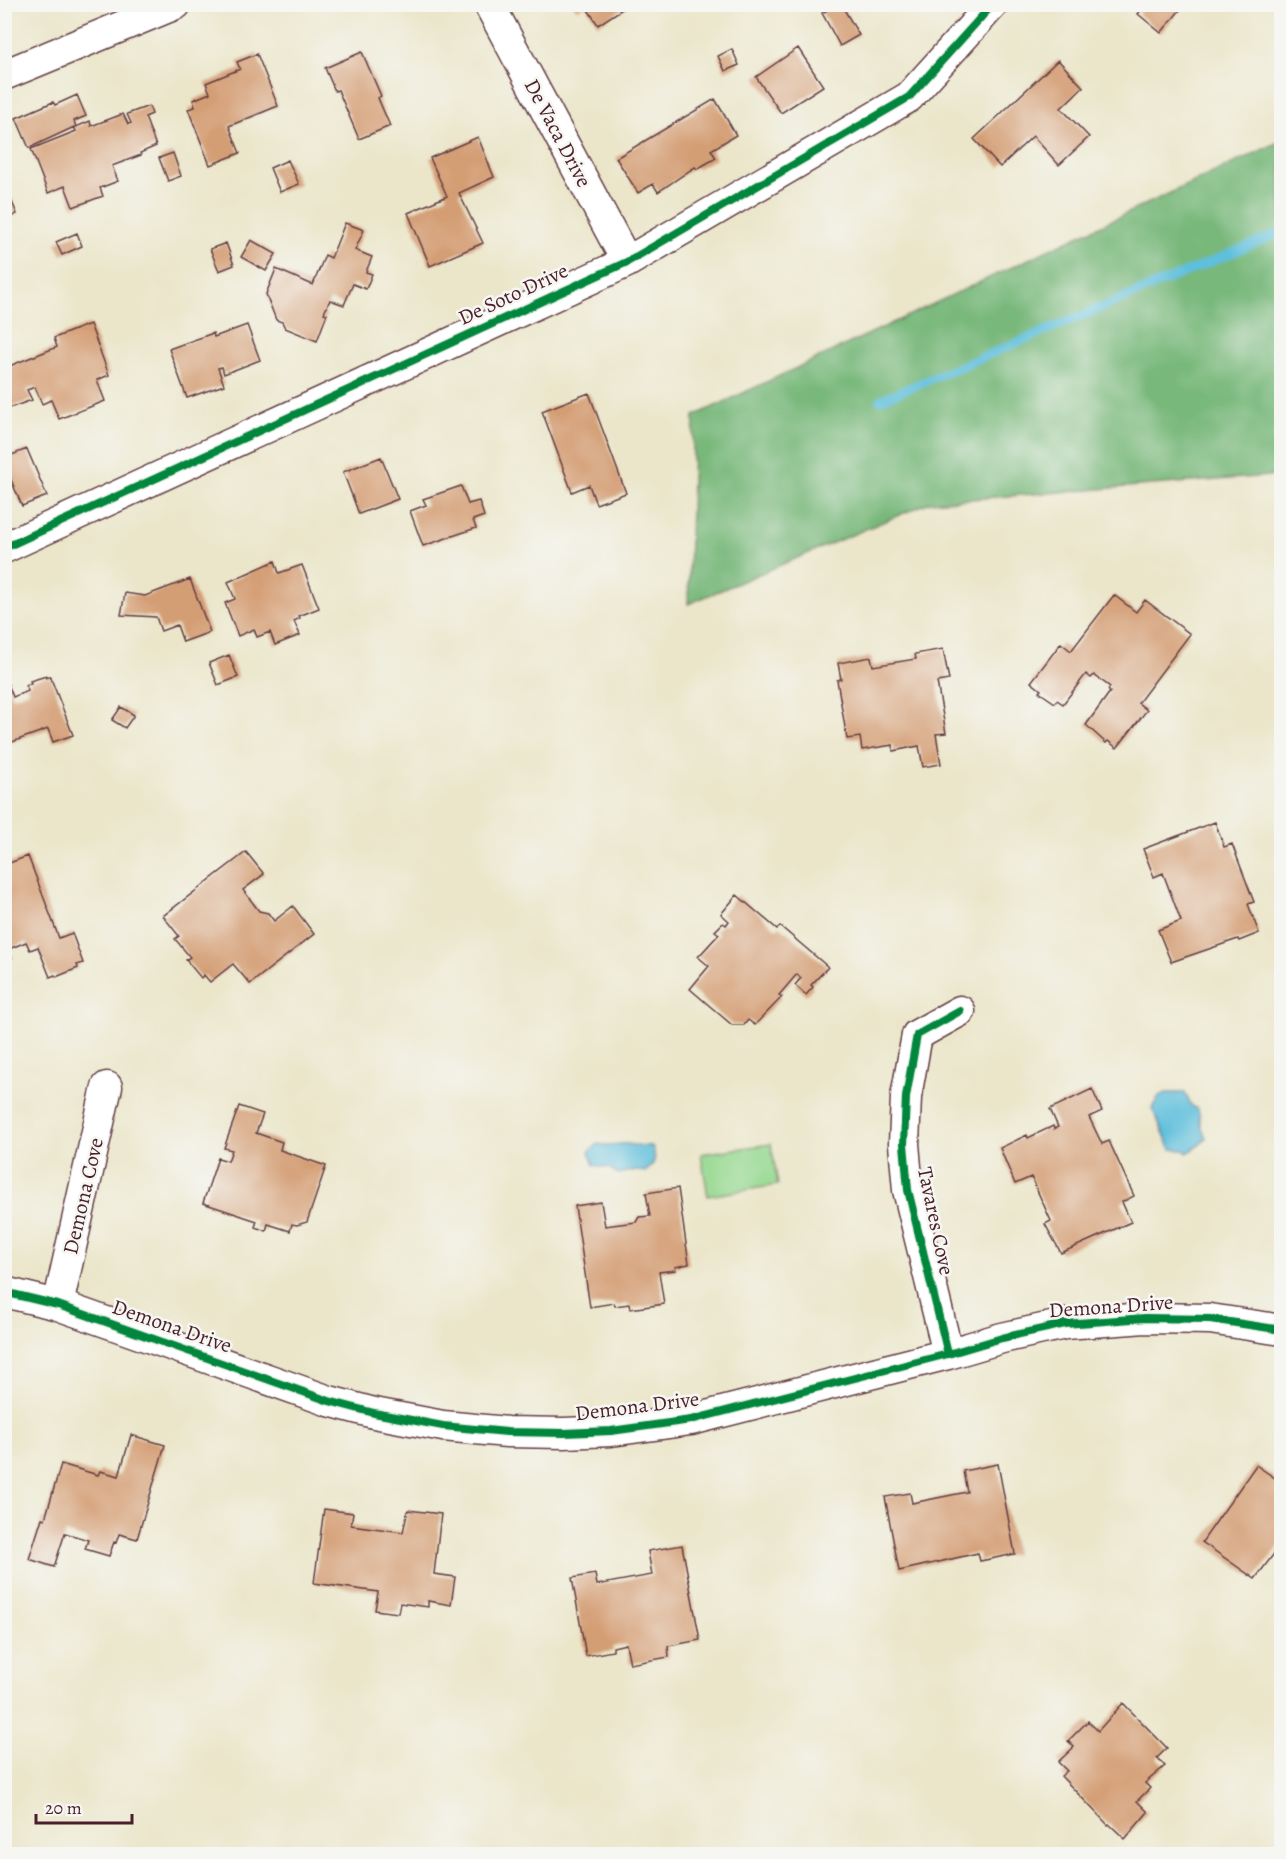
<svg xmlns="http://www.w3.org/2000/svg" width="1286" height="1859" viewBox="0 0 1286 1859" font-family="Alegreya,serif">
<rect width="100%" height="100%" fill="#f6f6f2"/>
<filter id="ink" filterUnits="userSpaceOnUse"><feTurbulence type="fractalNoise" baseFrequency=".0167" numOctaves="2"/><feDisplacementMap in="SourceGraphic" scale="12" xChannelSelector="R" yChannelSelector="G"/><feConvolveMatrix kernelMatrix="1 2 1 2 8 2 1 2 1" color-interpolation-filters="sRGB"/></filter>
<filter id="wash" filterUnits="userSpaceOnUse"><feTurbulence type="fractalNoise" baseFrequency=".008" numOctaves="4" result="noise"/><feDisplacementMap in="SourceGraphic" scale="24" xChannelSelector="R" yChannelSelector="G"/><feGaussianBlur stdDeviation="1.35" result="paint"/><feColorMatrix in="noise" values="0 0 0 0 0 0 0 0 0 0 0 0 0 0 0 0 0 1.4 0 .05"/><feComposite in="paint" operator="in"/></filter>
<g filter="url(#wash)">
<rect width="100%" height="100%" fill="#ebe6ca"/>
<path fill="#95d88f" stroke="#707c5d" stroke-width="1.5" d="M771 1144 778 1185 708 1196 701 1154Z"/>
<path fill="#78b87a" stroke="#616c52" stroke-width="1.5" d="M1281 141V475L930 502 688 604 694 416Z"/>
<path fill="#5ebfdc" stroke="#546f84" stroke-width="1.5" d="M1166 1093H1185L1191 1105 1198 1110 1202 1129 1206 1138 1196 1148 1187 1153 1184 1150 1171 1149 1152 1108 1159 1096Z
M598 1144C608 1147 618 1143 628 1144 637 1146 642 1146 652 1146 657 1158 655 1164 645 1172L636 1170 618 1174 609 1168 594 1165 589 1152Z"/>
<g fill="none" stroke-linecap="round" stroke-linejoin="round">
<path stroke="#5ebfdc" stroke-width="9" d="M880 400 1282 232"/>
</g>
<g id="blocks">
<path fill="#d49e74" d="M573 4H630L598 25 585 5 577 10Z
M838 4H841L859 35 840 46 822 13Z
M1146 4H1185L1161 33 1138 14Z
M798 48 823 86 781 113 756 77Z
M732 49 739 65 725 71 718 56Z
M362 52 381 96 378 98 390 126 359 139 338 90 335 91 325 68Z
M257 54 278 106 229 126 240 153 210 165 188 109 195 107 193 100 210 93 206 83 240 69 237 62Z
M1058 60 1083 87 1061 108 1089 137 1059 165 1033 136 1000 167 974 139Z
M77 95 86 116 74 121 76 127 90 121 91 126 123 114 128 124 131 123 127 114 149 106 152 114 145 117 156 146 140 153 141 155 112 166 118 181 100 188 103 196 73 207 65 186 48 193 31 149 76 131 74 127 29 148 16 118 53 102 55 105Z
M715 99 736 135 711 150 716 158 697 169 695 167 658 192 653 184 638 193 616 158Z
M478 137 494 177 459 193 483 243 430 266 408 213 447 196 430 158Z
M173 153 181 176 168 181 159 158Z
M288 160 299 184 280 192 270 168Z
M5 185 17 214 5 220Z
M4 222 11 238 4 241Z
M345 223 364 230 355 250 372 257 366 272 372 274 366 289 353 284 344 305 330 300 324 313 327 314 317 341 285 328 282 322 276 320 266 294 276 269 313 285 325 255 331 258Z
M77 233 82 246 62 255 56 242Z
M251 240 276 254 266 271 241 257Z
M226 243 234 265 219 271 210 249Z
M90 324 109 375 97 380 105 401 59 419 51 400 42 404 35 387 27 390 32 400 4 410V368L57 347 54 338Z
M247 325 260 360 224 374 222 367 218 368 224 385 187 398 169 349 213 333 214 337Z
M589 393 626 493 596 504 589 485 572 492 542 411Z
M27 449 47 496 22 506 4 463V458Z
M381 457 398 499 359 514 343 472Z
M461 486 468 504 479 501 484 516 473 520 476 528 423 546 410 511 426 505 423 499Z
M275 561 279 573 302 565 319 608 299 616 300 618 294 621 300 635 275 645 270 632 257 637 254 629 238 636 225 603 235 599 228 582Z
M190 579 210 632 183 642 177 625 161 631 156 617 121 615 125 593 145 596Z
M1114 595 1136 612 1145 600 1190 634 1138 703 1147 710 1117 748 1108 741 1106 743 1086 725 1110 692 1108 690 1110 687 1094 675 1091 678 1086 674 1063 704 1057 700 1055 703 1039 692 1041 690 1031 682 1061 643 1071 651Z
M943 649 949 680 937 682 946 733 936 734 941 764 923 767 919 746 893 751V745L862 750 860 737 847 739 837 680 841 679 838 663 871 657 873 666 916 659 915 654Z
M229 655 238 677 218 685 209 663Z
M46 676V678L50 676 73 735 53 742 48 729 4 745V685L8 684 13 697 28 691 26 685 31 684 30 681Z
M121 707 134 715 125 728 112 720Z
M1215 822 1224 847 1232 844 1254 902 1248 904 1259 933 1239 941 1238 939 1171 962 1158 930 1181 921 1163 873 1154 877 1143 849Z
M246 852 264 874 243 890 259 911 268 913 274 921 293 906 314 934 250 984 233 964 210 982 204 975 201 978 186 960 190 957 175 939 179 936 163 916Z
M28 856 59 938 72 933 83 963 77 965 78 968 56 977 55 975 50 977 38 947 30 950 26 942 9 949 12 958 4 961V865Z
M737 895 777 929 780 926 828 967 811 985 813 987 806 995 795 985 801 978 797 974 779 995 782 997 755 1025 748 1020 744 1025H732L690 989 709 966 698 957 719 934 715 931 723 923 726 925 729 921 721 914Z
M4 977 11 993 4 995Z
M1092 1089 1102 1111 1089 1117 1102 1144 1109 1141 1134 1196 1122 1202 1131 1222 1061 1253 1045 1224 1051 1221 1031 1177 1015 1184 1000 1148 1027 1135 1028 1138 1053 1126 1054 1129 1058 1127 1050 1109Z
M239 1106 263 1114 256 1133 282 1142 280 1150 326 1166 307 1222 297 1225 292 1224 290 1231 268 1224 266 1231 255 1227 257 1221 203 1203 218 1158 228 1161 232 1150 224 1148Z
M678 1188 689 1264 675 1267 676 1270 659 1272 664 1304 630 1309 629 1304 615 1306 614 1303 590 1307 575 1206 601 1202 605 1226 636 1222 639 1217 650 1216 646 1193Z
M131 1435 165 1445 137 1539 119 1534 116 1543 114 1542 109 1556 85 1549 88 1540 65 1533 54 1567 29 1559 42 1518 45 1519 61 1464 98 1475 100 1471 119 1476Z
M998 1464 1015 1554 980 1561 978 1553 899 1571 885 1497 910 1493 912 1503 967 1492 963 1471Z
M1256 1465 1282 1483V1543L1255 1579 1202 1542Z
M324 1509 353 1513 351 1525 403 1532 408 1510 441 1514 434 1574 455 1577 451 1605 428 1601V1607L400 1603 398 1613 375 1610 378 1592 314 1583Z
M682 1545 700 1640 668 1646 669 1657 630 1664 626 1644 613 1647V1651L586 1656 572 1578 595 1574 597 1585 652 1575 648 1551Z
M1123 1703 1167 1748 1157 1758 1165 1766 1145 1783 1150 1788 1137 1801 1148 1812 1125 1839 1109 1824 1108 1825 1061 1776 1067 1771 1058 1762 1074 1747 1068 1741 1088 1721 1098 1731Z"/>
</g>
</g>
<g filter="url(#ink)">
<use href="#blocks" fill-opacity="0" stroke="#623d43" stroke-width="1.5"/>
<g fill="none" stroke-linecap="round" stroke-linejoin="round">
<g stroke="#623d43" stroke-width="33">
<path id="street" d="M489 4 627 262
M4 75 176 4
M4 548 627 262 909 97 993 4
M4 1292 58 1305 329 1401 374 1413 443 1426 507 1432 564 1433 611 1431 691 1420 948 1354 1002 1338 1065 1324 1145 1318 1210 1319 1282 1330
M58 1305 107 1087
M948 1354 908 1190 904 1144 906 1097 917 1035 960 1011"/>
</g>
<use href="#street" stroke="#fff" stroke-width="30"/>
<g stroke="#f6f6f2" stroke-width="11">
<path id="cycleway" d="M4 548 627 262 909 97 993 4
M4 1292 58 1305 329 1401 374 1413 443 1426 507 1432 564 1433 611 1431 691 1420 948 1354 1002 1338 1065 1324 1145 1318 1210 1319 1282 1330
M948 1354 908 1190 904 1144 906 1097 917 1035 960 1011"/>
</g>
<use href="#cycleway" stroke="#00873e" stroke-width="8"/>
</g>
</g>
<g text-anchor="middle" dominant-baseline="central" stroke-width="5" stroke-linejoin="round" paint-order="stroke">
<g font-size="21" fill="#4a1f2b" stroke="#f6f6f2">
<text transform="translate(558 133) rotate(62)">De Vaca Drive</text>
<text transform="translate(513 294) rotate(-25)">De Soto Drive</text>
<text transform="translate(83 1196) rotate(-77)">Demona Cove</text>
<text transform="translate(936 1221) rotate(78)">Tavares Cove</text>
<text transform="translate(1111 1306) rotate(-4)">Demona Drive</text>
<text transform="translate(172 1326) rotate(19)">Demona Drive</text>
<text transform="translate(637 1406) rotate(-7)">Demona Drive</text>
</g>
</g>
<rect width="1286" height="1859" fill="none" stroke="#f6f6f2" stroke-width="24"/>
<path d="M36 1814v9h96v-9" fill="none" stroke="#4a1f2b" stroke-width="3"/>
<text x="45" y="1814" font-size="18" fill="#4a1f2b" stroke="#f6f6f2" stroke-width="4.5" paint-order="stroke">20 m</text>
</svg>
